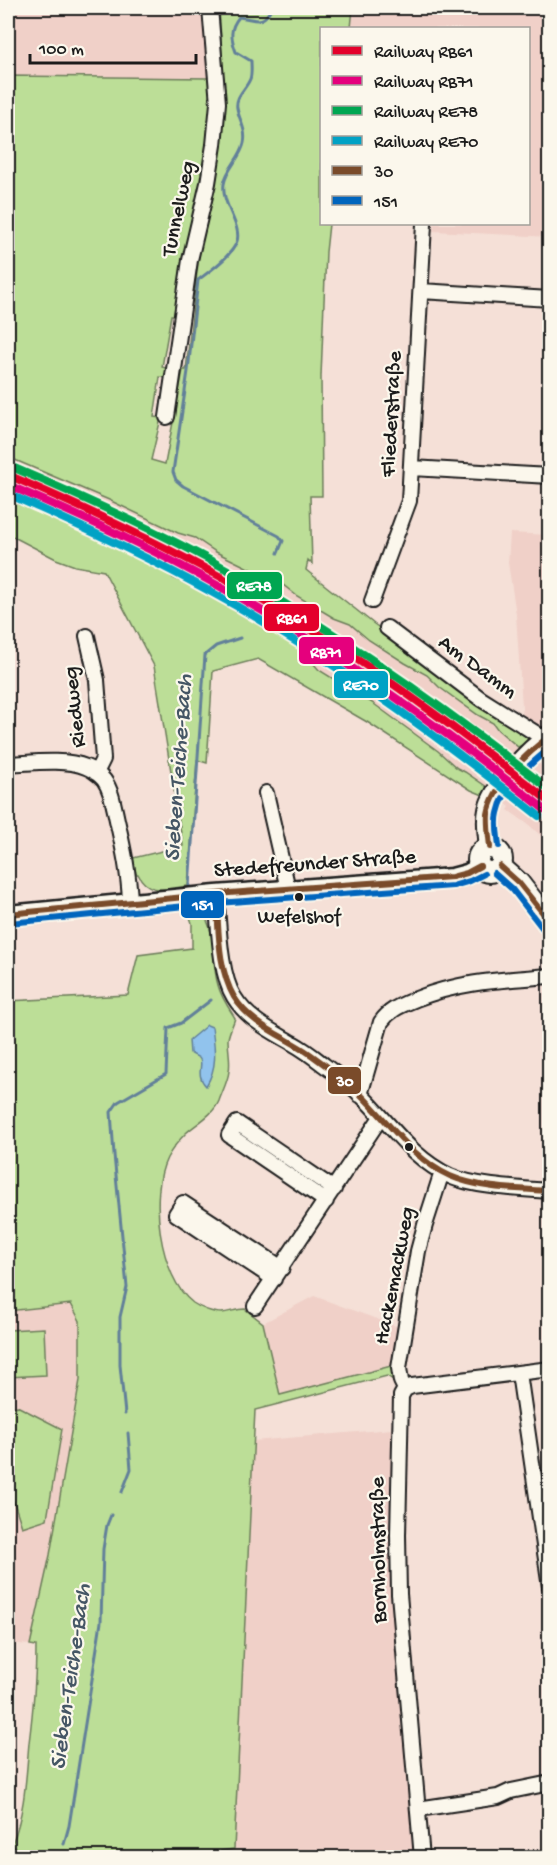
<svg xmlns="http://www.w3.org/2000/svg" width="557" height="1865" viewBox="0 0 557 1865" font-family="'Gochi Hand',sans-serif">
<rect width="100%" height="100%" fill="#f5e0d7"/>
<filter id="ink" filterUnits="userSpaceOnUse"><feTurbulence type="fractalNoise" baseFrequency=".0167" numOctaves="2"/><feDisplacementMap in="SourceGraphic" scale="12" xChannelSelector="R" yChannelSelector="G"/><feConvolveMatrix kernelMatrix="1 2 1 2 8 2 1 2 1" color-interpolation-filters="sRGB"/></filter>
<g filter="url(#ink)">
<path fill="#f0d0c8" d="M8 8H203L210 78 8 76Z
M353 8H549V237L433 231 434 224H528V28H351Z
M8 457 109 500 178 533 201 541 216 552 283 585 297 596 334 618 350 624 369 640 405 663 427 675 439 687 478 715 493 723 498 730 549 772V843L529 825 508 810 510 807 487 788 483 795 471 790 367 722 100 552 8 518Z
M510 533 549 535 550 723 544 727 535 728 523 722 516 614 508 563Z
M314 1296 401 1328 395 1365 280 1395 263 1323Z
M71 1304 80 1320V1380L50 1555 30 1645 8 1643V1311Z
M392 1429 390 1585 416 1857 221 1858V1851L234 1849 253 1441Z"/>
<path fill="#bcde97" stroke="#6c7d5a" stroke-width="1.5" d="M219 8H353L351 28H322V224H329L326 252 321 376 322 496H310L312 564 308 560 306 570 374 624 526 734 528 742 518 747 498 730 493 723 478 715 439 687 427 675 405 663 369 640 350 624 334 618 297 596 283 585 216 552 195 538 178 533 109 500 8 457V76L210 78 212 101 209 143 177 315H171L162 367 169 369 168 378 160 377 154 417 161 418 151 460 165 464 183 370H186L199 254 214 185 225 102Z
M8 501 30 508 68 524 91 537 108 543 160 568 173 578 197 589 265 628 303 651 319 670 374 704 438 751 457 768 465 772 487 787 483 795 471 790 367 722 258 659 213 671 207 763 197 760 188 886C168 888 148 896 138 874H136L133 858 183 846 154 666 104 571 75 566 56 559 8 534Z
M195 907C219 921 210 960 218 985 221 997 228 1007 235 1018 233 1025 229 1032 228 1039 228 1050 231 1061 229 1071 228 1081 222 1092 219 1101 213 1115 197 1123 186 1133 179 1140 172 1149 167 1158 149 1194 159 1277 193 1303 200 1308 213 1313 222 1313 230 1312 237 1309 245 1309L263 1323 280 1395 395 1365 393 1380 387 1376 255 1410 234 1849 221 1851V1857H26L12 1844C25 1812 26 1777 29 1743 33 1711 36 1679 36 1646L30 1645 50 1555 80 1380V1321L71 1304 8 1311V1001L128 995 138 955 192 948V923L187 908Z
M44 1328 46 1375 8 1377V1330Z
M17 1406 62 1429 47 1519 22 1527 8 1484V1409Z"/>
<path fill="#91c3ed" stroke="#628099" stroke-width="1.5" d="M207 1025 212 1027C215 1049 218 1067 206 1086 194 1073 205 1064 199 1058 196 1056 193 1055 190 1053L189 1040Z"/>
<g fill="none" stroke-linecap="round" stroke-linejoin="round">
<path stroke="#628099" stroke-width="3" d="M271 8C263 26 256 19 239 17 229 29 231 38 236 52L251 61C251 66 252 74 250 79 246 89 235 96 237 108 239 120 247 130 244 143 241 158 226 169 224 184 221 204 242 225 237 241 233 255 209 272 198 280L188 371 173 472 176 480 183 486 279 536 283 541 278 553
M189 887 205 655 216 646 240 638
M125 1414 120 1365V1317L127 1287 114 1155 111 1112 118 1102 166 1074 168 1028 181 1023 211 1000
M122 1492 131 1469 128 1433
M64 1844 69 1826 101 1622 103 1549 107 1525 111 1515"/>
<g stroke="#1c1c1c" stroke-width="18">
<path id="minor" d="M421 291 550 299
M167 417 190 260 208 183 214 145 218 103 210 8
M412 468 550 476
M372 601 409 501 424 224
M387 628 481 699 545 739
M87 636 97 680 103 759 96 773
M8 764C30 763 65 758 86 767 92 769 100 775 104 780 112 791 114 807 117 820 123 847 129 873 130 902
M266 793 288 889
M216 894C219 923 219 973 234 997 248 1020 272 1031 294 1044 305 1050 315 1058 324 1065 336 1074 349 1084 360 1094 389 1122 412 1159 450 1176 474 1187 523 1189 550 1191
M360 1095 381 1022C390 1009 402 1005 416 999 461 981 502 980 550 976
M326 1201 229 1135 237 1123 334 1189
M274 1279 176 1214 183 1203 282 1268
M255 1306 381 1117
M519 1373 550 1587
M405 1389 401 1381 399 1368 418 1251 425 1225 442 1172
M418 1809 498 1797 511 1791 550 1783
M8 1854 11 1858
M422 1858 399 1594 398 1535 401 1396 405 1389 412 1386 550 1369"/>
</g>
<g stroke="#1c1c1c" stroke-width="21">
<path id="tertiary" d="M8 914 216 894 452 877 467 873 480 866"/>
</g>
<g stroke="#1c1c1c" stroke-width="24">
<path id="secondary" d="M490 847C489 835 486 823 489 810 493 788 531 749 550 736
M478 860a12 12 0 1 1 24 0a12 12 0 1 1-24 0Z
M500 866 519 883 550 923"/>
</g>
<use href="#minor" stroke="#fbf7ec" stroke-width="14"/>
<use href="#tertiary" stroke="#fbf7ec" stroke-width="16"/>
<use href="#secondary" stroke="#fbf7ec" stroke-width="20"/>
<path stroke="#1c1c1c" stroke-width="3" d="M8 492C205 571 388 685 550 823"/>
<g stroke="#fbf7ec" stroke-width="10">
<path id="bus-1" d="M490 847C489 836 487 825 488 814 493 785 527 753 550 736
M500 866 519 883 550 922
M216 894C219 927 217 967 234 997 251 1025 284 1036 310 1054 327 1066 344 1079 360 1094 389 1122 412 1159 450 1176 480 1189 517 1189 550 1191
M8 914 216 894 452 877 467 873 480 866"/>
</g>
<g stroke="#fbf7ec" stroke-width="10">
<path id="bus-2" d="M499 846C498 835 495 824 498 813 503 787 530 764 550 748
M494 873 512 889 543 929
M9 923 217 903 453 886 470 881 484 874"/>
</g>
<use href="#bus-1" stroke="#7a4b2a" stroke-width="6"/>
<use href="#bus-2" stroke="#0065bd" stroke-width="6"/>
<g stroke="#fbf7ec" stroke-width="12">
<path id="rail-1" d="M8 475C80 506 151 539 221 577 338 640 445 719 550 802"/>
</g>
<g stroke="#fbf7ec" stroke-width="12">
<path id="rail-2" d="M8 485C79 515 149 547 217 585 333 649 441 727 544 809"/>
</g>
<g stroke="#fbf7ec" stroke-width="12">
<path id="rail-3" d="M12 467C85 498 158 531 228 570 342 635 447 709 550 790"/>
</g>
<g stroke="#fbf7ec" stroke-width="12">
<path id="rail-4" d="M8 494C77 524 146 556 213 593 329 656 435 734 539 816"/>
</g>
<use href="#rail-1" stroke="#e4002b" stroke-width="8"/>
<use href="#rail-2" stroke="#e5007d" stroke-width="8"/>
<use href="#rail-3" stroke="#00a651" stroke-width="8"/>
<use href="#rail-4" stroke="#01a2c5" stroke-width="8"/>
</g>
</g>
<g fill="#1c1c1c" stroke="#fbf7ec" stroke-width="2">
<circle cx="299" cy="897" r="5"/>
<circle cx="409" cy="1147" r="5"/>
</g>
<g text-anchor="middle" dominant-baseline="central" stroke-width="4.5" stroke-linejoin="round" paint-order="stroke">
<g font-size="20" fill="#1c1c1c" stroke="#fbf7ec">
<text x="299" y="918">Wefelshof</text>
</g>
<g font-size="22" fill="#1c1c1c" stroke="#fbf7ec">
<text transform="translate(180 209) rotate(-78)">Tunnelweg</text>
<text transform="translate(393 414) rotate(-87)">Fliederstraße</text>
<text transform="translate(477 668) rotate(36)">Am Damm</text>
<text transform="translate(76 707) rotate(-96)">Riedweg</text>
<text transform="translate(315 865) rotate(-4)">Stedefreunder Straße</text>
<text transform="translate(396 1276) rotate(-79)">Hackemackweg</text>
<text transform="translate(380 1550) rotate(-91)">Bornholmstraße</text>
</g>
<g font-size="24" font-style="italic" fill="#455665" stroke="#fbf7ec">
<text transform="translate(180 768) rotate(-86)">Sieben-Teiche-Bach</text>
<text transform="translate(72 1677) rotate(-82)">Sieben-Teiche-Bach</text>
</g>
</g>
<g stroke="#fbf7ec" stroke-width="2">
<rect x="226" y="571" width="57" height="29" rx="6" fill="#00a651"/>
<rect x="263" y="603" width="57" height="29" rx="6" fill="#e4002b"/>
<rect x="298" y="636" width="57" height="29" rx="6" fill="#e5007d"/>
<rect x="333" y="670" width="56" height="29" rx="6" fill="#01a2c5"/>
<rect x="180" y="890" width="45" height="29" rx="6" fill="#0065bd"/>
<rect x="327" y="1066" width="35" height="29" rx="6" fill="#7a4b2a"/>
</g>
<g font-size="16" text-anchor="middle" font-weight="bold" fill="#fff">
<text x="254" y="591">RE78</text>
<text x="292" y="623">RB61</text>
<text x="326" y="657">RB71</text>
<text x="361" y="690">RE70</text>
<text x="203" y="910">151</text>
<text x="345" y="1086">30</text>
</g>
<rect width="557" height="1865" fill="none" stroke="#fbf7ec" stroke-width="30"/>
<rect x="15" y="15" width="527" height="1835" fill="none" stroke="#1c1c1c" stroke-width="2" filter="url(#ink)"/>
<rect x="320" y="27" width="210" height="198" fill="#fbf7ec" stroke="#a29f99" stroke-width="1.5"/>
<rect x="332" y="46" width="30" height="9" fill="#e4002b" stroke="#a29f99" stroke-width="1.5"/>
<text x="374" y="57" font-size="18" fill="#1c1c1c">Railway RB61</text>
<rect x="332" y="76" width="30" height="9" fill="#e5007d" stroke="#a29f99" stroke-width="1.5"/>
<text x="374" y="87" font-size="18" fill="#1c1c1c">Railway RB71</text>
<rect x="332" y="106" width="30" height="9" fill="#00a651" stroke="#a29f99" stroke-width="1.5"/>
<text x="374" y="117" font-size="18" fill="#1c1c1c">Railway RE78</text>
<rect x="332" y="136" width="30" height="9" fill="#01a2c5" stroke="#a29f99" stroke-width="1.5"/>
<text x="374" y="147" font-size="18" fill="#1c1c1c">Railway RE70</text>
<rect x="332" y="166" width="30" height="9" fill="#7a4b2a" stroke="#a29f99" stroke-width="1.5"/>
<text x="374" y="177" font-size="18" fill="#1c1c1c">30</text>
<rect x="332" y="196" width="30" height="9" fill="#0065bd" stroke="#a29f99" stroke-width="1.5"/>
<text x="374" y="207" font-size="18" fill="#1c1c1c">151</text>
<path d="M30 54v9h166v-9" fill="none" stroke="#1c1c1c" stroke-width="3"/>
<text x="39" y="54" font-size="18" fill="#1c1c1c" stroke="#fbf7ec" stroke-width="4.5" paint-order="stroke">100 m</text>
</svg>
